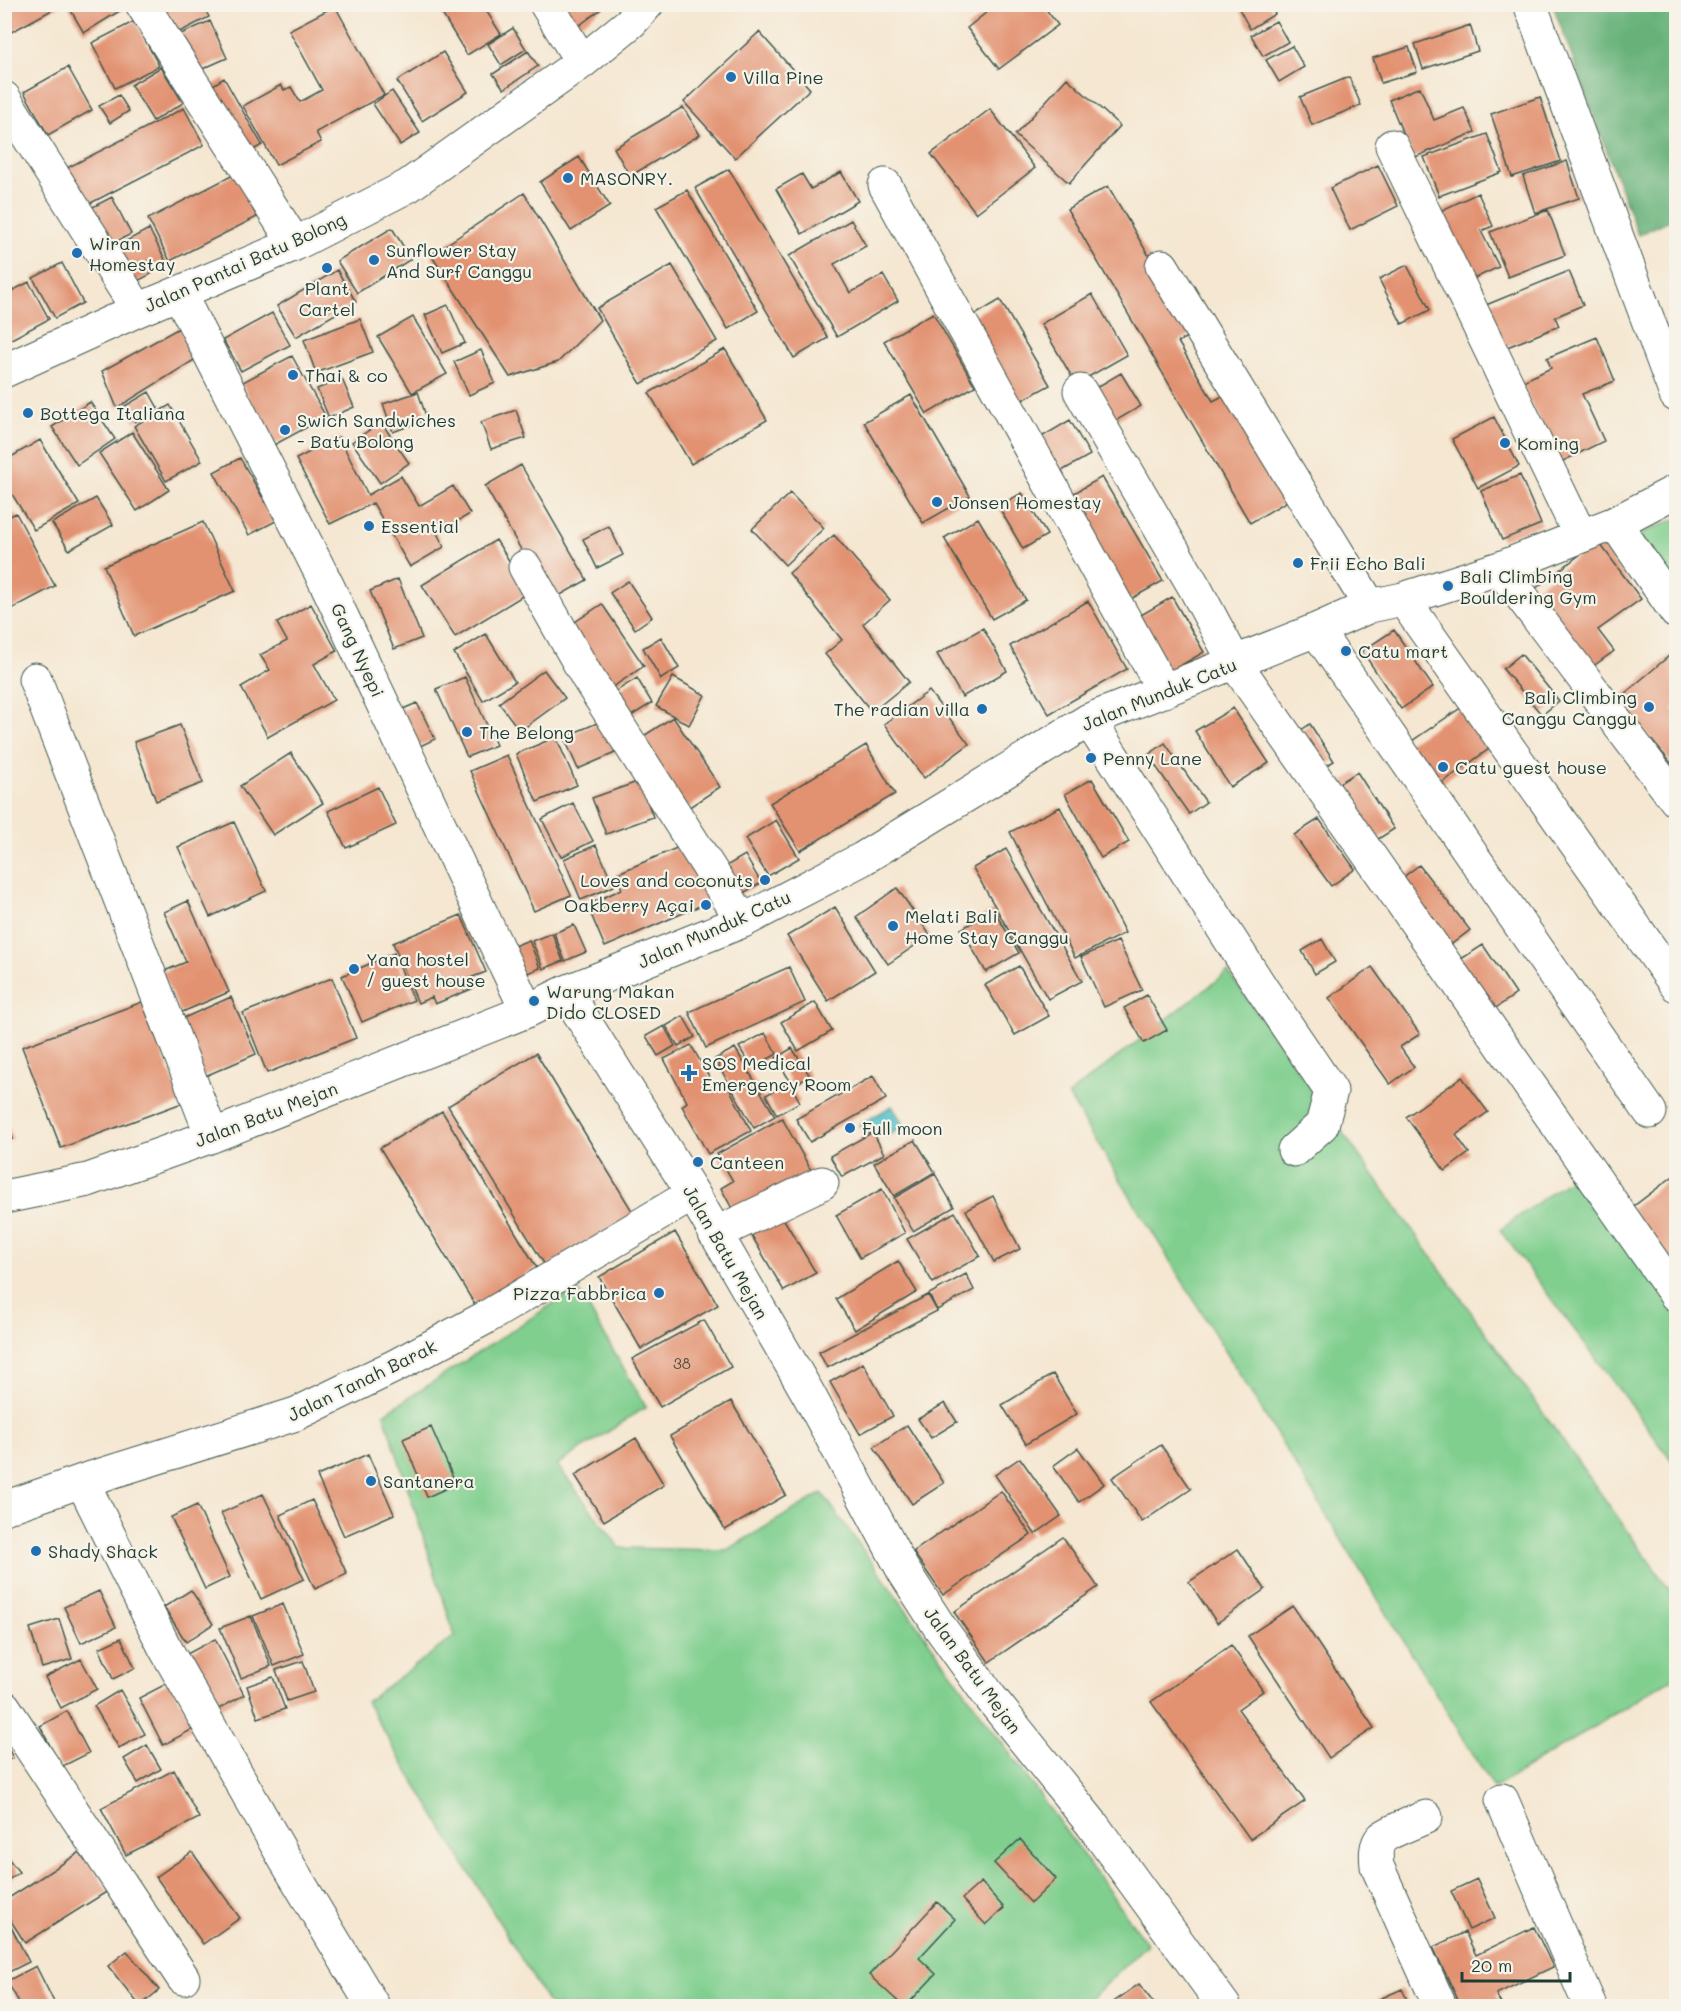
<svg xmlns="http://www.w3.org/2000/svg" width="1681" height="2011" viewBox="0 0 1681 2011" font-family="Mali,sans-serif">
<rect width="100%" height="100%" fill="#f7f3e8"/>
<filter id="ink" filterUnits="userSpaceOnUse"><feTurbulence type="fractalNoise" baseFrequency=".0167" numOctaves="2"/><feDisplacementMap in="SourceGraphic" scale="12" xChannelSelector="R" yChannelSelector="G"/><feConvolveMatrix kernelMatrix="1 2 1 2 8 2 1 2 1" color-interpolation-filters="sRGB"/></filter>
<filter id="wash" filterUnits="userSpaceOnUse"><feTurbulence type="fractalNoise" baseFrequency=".008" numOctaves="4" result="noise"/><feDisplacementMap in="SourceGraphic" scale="24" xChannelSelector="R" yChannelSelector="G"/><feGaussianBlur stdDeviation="1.35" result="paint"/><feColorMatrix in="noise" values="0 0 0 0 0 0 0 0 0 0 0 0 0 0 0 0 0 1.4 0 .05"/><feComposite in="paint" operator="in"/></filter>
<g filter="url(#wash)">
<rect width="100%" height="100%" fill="#f5e7d1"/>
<path fill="#80cf8f" stroke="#508662" stroke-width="1.5" d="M1676 519V584L1638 534Z
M1228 972 1676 1599V1676L1494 1788 1068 1095Z
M1577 1174 1676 1305V1466L1500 1230Z
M577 1288 646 1407 557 1465 620 1548 727 1550 822 1493 1147 1944 1083 2006H550L366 1702 455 1636 384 1414Z"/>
<path fill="#68b27a" stroke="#447857" stroke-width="1.5" d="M1553 5H1676V217L1638 235Z"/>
<path fill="#53c1c8" stroke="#397f7e" stroke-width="1.5" d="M892 1106 904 1126 887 1136 880 1130 864 1134 859 1125Z"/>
<g id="blocks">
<path fill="#e29271" d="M4 4H63L4 36Z
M67 4H131L84 33Z
M153 4H202L209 17 170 37Z
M436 4H482L501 34 467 55Z
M554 4H608L573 30Z
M997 4H1042L1058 25 999 69 967 28Z
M1242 4H1269L1275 14 1250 29 1238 7Z
M335 6 384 95 316 132 321 142 276 165 243 106 281 85 284 90 291 87 300 102 322 90 289 30Z
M135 21 159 66 115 88 92 43Z
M210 21 227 58 191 74 174 37Z
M1276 21 1288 42 1263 56 1251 35Z
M1470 25 1478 51 1423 69 1415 44Z
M513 28 526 49 501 65 488 44Z
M759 32 810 89 735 158 684 102Z
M1292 46 1304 67 1279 82 1266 60Z
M1409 47 1417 72 1381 83 1373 58Z
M528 51 538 66 504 89 493 74Z
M443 52 468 92 422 121 397 81Z
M68 67 92 110 48 135 24 92Z
M161 67 183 103 153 121 131 85Z
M1349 77 1361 105 1312 125 1300 97Z
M224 78 262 145 243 156 205 90Z
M1067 78 1120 126 1069 183 1015 135Z
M1420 87 1434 120 1464 108 1475 132 1413 158 1389 100Z
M392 91 420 133 400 145 373 104Z
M119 95 129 111 110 123 99 106Z
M1540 97 1561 161 1512 177 1491 114Z
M683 107 700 135 630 176 614 148Z
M184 108 204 145 81 208 61 171Z
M990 109 1035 168 976 213 931 154Z
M1487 134 1502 172 1439 196 1424 157Z
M579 157 610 206 571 231 540 182Z
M1567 161 1579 198 1535 213 1523 176Z
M1378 165 1398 206 1350 230 1330 188Z
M729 169 828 338 794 358 695 188Z
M841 172 858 201 802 234 776 189 802 174 811 189Z
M235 174 257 217 170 261 148 219Z
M1108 186 1194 333 1178 342 1213 401 1229 393 1291 499 1250 523 1067 209Z
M687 190 758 311 728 329 656 207Z
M524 193 600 320 558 362 510 377 431 255Z
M1478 193 1493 226 1481 231 1499 267 1471 280 1438 212Z
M112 197 131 234 104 248 85 211Z
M1548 210 1565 255 1508 277 1490 232Z
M851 220 866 246 834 264 850 293 883 275 898 301 837 337 789 256Z
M392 228 411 259 357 293 337 261Z
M149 229 168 265 130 285 111 249Z
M62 263 83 303 55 318 33 278Z
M672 265 717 341 641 384 597 308Z
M1407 265 1430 310 1402 324 1379 279Z
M337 270 356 302 296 337 277 306Z
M1569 271 1583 305 1555 317 1559 326 1505 348 1486 305Z
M29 282 49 319 4 343V295Z
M1092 294 1127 355 1076 384 1041 324Z
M1000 300 1050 385 1017 403 968 319Z
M448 305 465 343 442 353 425 315Z
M272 313 290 345 241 371 223 340Z
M933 313 975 386 927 414 884 341Z
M413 317 447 374 412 393 378 337Z
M360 319 373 352 316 373 304 340Z
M179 328 199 357 117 408 102 371Z
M1597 337 1615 381 1582 394 1604 441 1559 463 1521 382 1551 368 1547 358Z
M725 349 767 420 691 464 649 393Z
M481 350 495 383 469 395 454 362Z
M292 356 326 417 274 445 241 383Z
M1121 373 1141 406 1105 427 1085 394Z
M342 379 354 407 329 418 317 389Z
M149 392 158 408 135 422 125 406Z
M418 392 427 419 393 432 383 404Z
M911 395 970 496 923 523 864 422Z
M90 402 115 439 77 465 52 427Z
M170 405 202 461 166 481 134 426Z
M516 410 526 438 491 449 481 422Z
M1494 417 1519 466 1478 488 1452 439Z
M1070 420 1090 455 1053 476 1033 442Z
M381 422 409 463 380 483 352 442Z
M132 432 169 490 137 511 99 453Z
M339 437 368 495 401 476 419 506 453 486 470 514 437 533 444 547 410 567 373 503 330 524 296 459Z
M40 440 79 504 34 530 4 481V461Z
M240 458 276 521 249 535 214 472Z
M521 465 587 580 550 601 485 486Z
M1520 475 1541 524 1502 540 1481 491Z
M1102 477 1163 581 1122 604 1062 500Z
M790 493 824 528 785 565 752 529Z
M1022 493 1047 535 1023 549 998 506Z
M96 498 113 525 69 550 52 523Z
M16 513 55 586 4 613V519Z
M978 518 1026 600 992 619 944 538Z
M203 522 235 591 134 636 104 566Z
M609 526 623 555 597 568 583 539Z
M834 535 890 600 863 624 909 682 872 712 825 654 842 640 789 573Z
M496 540 529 592 455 637 422 585Z
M1598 541 1641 599 1598 630 1614 651 1585 672 1527 595Z
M398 579 422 638 394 649 370 591Z
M628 581 652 617 635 629 610 593Z
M1172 597 1204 652 1161 677 1129 622Z
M1088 601 1127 669 1049 714 1010 646Z
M311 604 337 651 314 664 334 700 268 737 241 687 270 670 260 655 287 641 277 623Z
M602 604 644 666 611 688 569 626Z
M983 628 1007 671 962 697 937 654Z
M1394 630 1433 687 1401 709 1362 651Z
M486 634 515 682 483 701 454 653Z
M661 637 679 668 661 679 643 648Z
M1676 650V705L1673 709 1676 713V760L1672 764 1617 700Z
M1521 654 1559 701 1542 715 1503 669Z
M544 670 565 698 520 731 499 703Z
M465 677 496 745 467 757 436 689Z
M673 677 705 695 689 725 656 706Z
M637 678 652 703 628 718 613 693Z
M929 691 969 744 924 778 884 724Z
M417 703 435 739 414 749 396 712Z
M1465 705 1493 746 1435 788 1406 745Z
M1233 708 1269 763 1230 787 1195 731Z
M673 717 720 787 685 810 639 739Z
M602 721 615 753 578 769 564 737Z
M1310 724 1334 761 1315 773 1291 737Z
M180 725 203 783 156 801 134 742Z
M556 737 577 785 537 802 516 754Z
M1165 743 1206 802 1189 814 1148 755Z
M866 745 895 794 800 851 770 803Z
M291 753 323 803 273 835 240 786Z
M507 755 571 895 534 911 470 771Z
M1357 772 1394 829 1364 848 1327 791Z
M1092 779 1129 842 1101 858 1065 794Z
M640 781 653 817 606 834 592 798Z
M378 787 396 825 346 848 328 811Z
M573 803 593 841 561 857 542 819Z
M1060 807 1125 933 1075 958 1010 832Z
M1319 819 1355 869 1331 886 1294 835Z
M776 820 799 858 768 876 745 839Z
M234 822 266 891 210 917 178 847Z
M686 844 711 901 605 947 587 905 622 889 616 874Z
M596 845 614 886 581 900 564 859Z
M1006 849 1082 981 1048 999 973 868Z
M745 855 761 883 736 897 721 869Z
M1419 865 1470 930 1444 950 1393 885Z
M897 888 930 935 888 964 856 917Z
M188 901 229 992 180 1013 162 972 186 962 164 912Z
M835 907 875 971 828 1001 787 936Z
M994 910 1019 953 986 972 961 929Z
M461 915 486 972 470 978 474 988 435 1004 432 997 418 1003 393 943Z
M574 925 586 952 565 961 554 933Z
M552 933 563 961 543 969 532 941Z
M1322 939 1335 962 1315 974 1302 951Z
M529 940 540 968 520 976 509 948Z
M1118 941 1142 990 1104 1007 1081 957Z
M1483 945 1516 994 1484 1016 1450 966Z
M394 953 414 1000 362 1022 342 976Z
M1019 966 1049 1016 1015 1035 985 985Z
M789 967 805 1002 706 1048 689 1012Z
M1372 967 1420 1034 1400 1047 1414 1067 1390 1084 1329 998Z
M332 978 356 1038 267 1073 243 1013Z
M1147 995 1167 1030 1144 1043 1124 1008Z
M231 997 256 1054 203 1077 177 1021Z
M142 1002 182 1103 61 1148 22 1047Z
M815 1002 832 1031 798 1051 781 1022Z
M683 1016 695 1037 678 1046 666 1026Z
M664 1026 675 1046 658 1056 646 1036Z
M765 1033 777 1054 752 1068 739 1047Z
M691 1045 715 1087 726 1082 751 1131 708 1154 682 1106 687 1102 664 1059Z
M735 1048 775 1116 754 1128 715 1059Z
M792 1048 810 1076 793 1086 776 1058Z
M536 1053 634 1214 546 1267 448 1106Z
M873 1076 886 1099 810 1142 796 1119Z
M1462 1077 1488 1112 1456 1135 1469 1153 1445 1171 1406 1117Z
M789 1082 800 1102 777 1115 766 1095Z
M442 1111 537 1268 475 1305 380 1148Z
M4 1115 13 1139 4 1142Z
M782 1118 813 1174 736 1216 721 1188 733 1181 717 1154Z
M873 1132 884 1154 842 1177 830 1156Z
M915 1140 935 1172 894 1196 874 1163Z
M935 1174 954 1207 913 1231 894 1198Z
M1676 1174V1268L1630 1209Z
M882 1189 905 1233 860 1258 836 1215Z
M993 1196 1020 1249 994 1262 966 1210Z
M955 1212 980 1256 933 1283 907 1239Z
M780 1213 816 1273 784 1291 749 1231Z
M675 1232 718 1305 641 1349 599 1277Z
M898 1261 917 1292 855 1330 836 1299Z
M966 1274 974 1290 937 1310 929 1294Z
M928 1295 937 1311 827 1368 819 1352Z
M704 1320 731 1367 660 1407 632 1359Z
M863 1363 893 1416 860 1434 830 1382Z
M1053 1374 1077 1414 1026 1444 1002 1405Z
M731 1401 786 1495 725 1530 670 1436Z
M945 1403 957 1422 931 1438 918 1419Z
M907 1425 944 1483 912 1504 874 1447Z
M431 1427 456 1484 427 1497 403 1439Z
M636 1438 664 1485 604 1521 575 1475Z
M1161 1445 1191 1489 1142 1522 1112 1478Z
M1078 1448 1104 1484 1079 1502 1053 1466Z
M368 1454 394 1514 344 1536 317 1476Z
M1020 1458 1061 1516 1035 1534 995 1475Z
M1001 1491 1031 1535 943 1595 913 1552Z
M263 1494 304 1579 261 1599 221 1513Z
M312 1500 347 1574 315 1589 280 1515Z
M197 1505 230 1577 205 1589 171 1517Z
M1063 1537 1098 1587 989 1662 954 1612Z
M1238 1549 1265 1589 1217 1623 1189 1582Z
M191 1590 213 1624 186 1642 164 1607Z
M99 1591 116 1627 81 1643 64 1607Z
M283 1604 304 1654 274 1666 253 1616Z
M1293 1606 1374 1728 1329 1758 1248 1636Z
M251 1616 271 1666 241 1678 220 1628Z
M59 1619 72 1659 42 1668 30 1628Z
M121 1638 135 1668 113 1679 99 1648Z
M215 1639 244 1695 215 1711 185 1655Z
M1231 1645 1263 1691 1238 1709 1305 1801 1250 1839 1151 1702Z
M81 1659 97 1689 61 1708 45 1677Z
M303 1661 314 1692 287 1701 276 1670Z
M273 1677 285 1709 258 1718 247 1686Z
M170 1682 195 1728 163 1745 139 1698Z
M120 1690 145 1734 119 1748 94 1706Z
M67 1711 89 1753 61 1767 40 1726Z
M4 1740 13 1758 4 1762Z
M147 1745 161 1769 138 1783 124 1759Z
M174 1770 199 1818 126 1855 101 1808Z
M1020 1839 1056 1879 1031 1903 994 1863Z
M82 1851 108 1891 25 1943 4 1910V1901Z
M192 1852 240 1918 203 1944 156 1877Z
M4 1853 19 1872 4 1883Z
M1477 1879 1495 1918 1469 1930 1451 1891Z
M981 1882 1004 1908 986 1925 962 1899Z
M937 1902 955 1919 919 1958 936 1974 906 2006H903L869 1975Z
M4 1913 29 1962 7 1973 4 1968Z
M1534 1927 1553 1967 1496 1994 1502 2006H1461L1433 1947 1465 1932 1476 1955Z
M127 1951 159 1990 140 2006 108 1966Z
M36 1966 55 2004 51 2006H21L7 1981Z
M1139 1984 1156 2006H1108Z
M1402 1989 1410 2006H1364Z"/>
</g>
</g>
<g filter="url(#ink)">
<use href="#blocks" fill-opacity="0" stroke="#3f564c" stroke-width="1.5"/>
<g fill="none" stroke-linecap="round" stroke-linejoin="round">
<g stroke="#3f564c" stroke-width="35">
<path id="minor" d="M142 4 295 244
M546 4 582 62
M1530 4 1676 395
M4 98 138 310
M1392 146 1580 535
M885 185 1164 691
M1162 266 1370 606
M179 293 328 587 527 1011
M4 371 138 310 295 244 408 186 582 62 631 22 647 4
M1080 391 1195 588 1235 663 1676 1295
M1615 523 1676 612
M525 567 586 675 743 921
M1500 568 1676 800
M1403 599 1676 985
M1316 630 1650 1112
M35 679 212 1136
M1089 720 1262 989 1331 1091 1322 1125 1294 1150
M566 992 693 1194 809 1395 903 1570 939 1626 990 1697 1092 1824 1224 2006
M4 1197 88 1180 212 1136 527 1011 566 992 743 921 862 859 1089 720 1316 630 1370 606 1403 599 1500 568 1615 523 1676 491
M715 1234 822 1183
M82 1481 164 1646 286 1861 373 2006
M4 1508 82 1481 296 1414 397 1365 485 1318 693 1194
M4 1707 183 1978
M1502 1800 1590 2006
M1426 1817C1417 1821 1388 1832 1382 1838 1375 1845 1376 1857 1377 1866L1440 2006"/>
</g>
<use href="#minor" stroke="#fff" stroke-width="33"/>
</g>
</g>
<g fill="#1f6fb2" stroke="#f7f3e8" stroke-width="2">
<circle cx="731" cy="77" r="6"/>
<circle cx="568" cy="178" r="6"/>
<circle cx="77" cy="253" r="6"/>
<circle cx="374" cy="260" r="6"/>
<circle cx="327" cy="268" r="6"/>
<circle cx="293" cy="375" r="6"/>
<circle cx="28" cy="413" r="6"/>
<circle cx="285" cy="430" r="6"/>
<circle cx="1505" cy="443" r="6"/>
<circle cx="937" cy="502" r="6"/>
<circle cx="369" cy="526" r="6"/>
<circle cx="1298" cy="563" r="6"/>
<circle cx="1448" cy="586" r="6"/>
<circle cx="1346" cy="651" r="6"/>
<circle cx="1649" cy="707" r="6"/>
<circle cx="982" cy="709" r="6"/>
<circle cx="467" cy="732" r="6"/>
<circle cx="1091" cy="758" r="6"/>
<circle cx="1443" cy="767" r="6"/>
<circle cx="765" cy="880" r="6"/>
<circle cx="706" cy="905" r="6"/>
<circle cx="893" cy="926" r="6"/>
<circle cx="354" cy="969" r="6"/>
<circle cx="534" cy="1001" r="6"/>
<path d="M686 1064h6v6h6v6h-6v6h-6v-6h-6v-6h6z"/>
<circle cx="850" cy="1128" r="6"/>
<circle cx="698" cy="1162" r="6"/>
<circle cx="659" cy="1293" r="6"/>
<circle cx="371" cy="1481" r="6"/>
<circle cx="36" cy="1551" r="6"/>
</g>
<g text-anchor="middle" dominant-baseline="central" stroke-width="4.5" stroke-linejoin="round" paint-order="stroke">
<g font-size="15" fill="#505243">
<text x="682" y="1363">38</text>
</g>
<g font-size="18" fill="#1f3d34" stroke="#f7f3e8" text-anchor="start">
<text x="743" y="77">Villa Pine</text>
<text x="580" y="178">MASONRY.</text>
<text x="89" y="243">Wiran<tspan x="89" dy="21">Homestay</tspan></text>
<text x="386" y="250">Sunflower Stay<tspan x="386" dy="21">And Surf Canggu</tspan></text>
<text x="327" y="288" text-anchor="middle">Plant<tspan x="327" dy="21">Cartel</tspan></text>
<text x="305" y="375">Thai &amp; co</text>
<text x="40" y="413">Bottega Italiana</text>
<text x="297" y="420">Swich Sandwiches<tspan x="297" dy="21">- Batu Bolong</tspan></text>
<text x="1517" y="443">Koming</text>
<text x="949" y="502">Jonsen Homestay</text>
<text x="381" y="526">Essential</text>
<text x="1310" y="563">Frii Echo Bali</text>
<text x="1460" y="576">Bali Climbing<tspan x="1460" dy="21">Bouldering Gym</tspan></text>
<text x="1358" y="651">Catu mart</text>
<text x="1637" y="697" text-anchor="end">Bali Climbing<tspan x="1637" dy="21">Canggu Canggu</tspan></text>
<text x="970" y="709" text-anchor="end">The radian villa</text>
<text x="479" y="732">The Belong</text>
<text x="1103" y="758">Penny Lane</text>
<text x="1455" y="767">Catu guest house</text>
<text x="753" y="880" text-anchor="end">Loves and coconuts</text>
<text x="694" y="905" text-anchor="end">Oakberry Açai</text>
<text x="905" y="916">Melati Bali<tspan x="905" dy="21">Home Stay Canggu</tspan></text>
<text x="366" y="959">Yana hostel<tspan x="366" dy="21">/ guest house</tspan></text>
<text x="546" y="991">Warung Makan<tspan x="546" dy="21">Dido CLOSED</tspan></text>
<text x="702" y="1063">SOS Medical<tspan x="702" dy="21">Emergency Room</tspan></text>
<text x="862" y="1128">Full moon</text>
<text x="710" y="1162">Canteen</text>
<text x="647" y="1293" text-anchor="end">Pizza Fabbrica</text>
<text x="383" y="1481">Santanera</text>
<text x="48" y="1551">Shady Shack</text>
</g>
<g font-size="18" fill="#1f3d34" stroke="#f7f3e8">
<text transform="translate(245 262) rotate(-24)">Jalan Pantai Batu Bolong</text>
<text transform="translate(358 650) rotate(65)">Gang Nyepi</text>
<text transform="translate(1159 694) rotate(-22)">Jalan Munduk Catu</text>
<text transform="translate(714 929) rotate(-24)">Jalan Munduk Catu</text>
<text transform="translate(266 1114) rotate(-21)">Jalan Batu Mejan</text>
<text transform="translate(726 1252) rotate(60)">Jalan Batu Mejan</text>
<text transform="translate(362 1380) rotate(-26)">Jalan Tanah Barak</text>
<text transform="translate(973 1670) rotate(54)">Jalan Batu Mejan</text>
</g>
</g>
<rect width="1681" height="2011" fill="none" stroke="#f7f3e8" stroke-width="24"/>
<path d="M1462 1972v9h108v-9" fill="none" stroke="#1f3d34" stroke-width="3"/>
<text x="1471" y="1972" font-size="18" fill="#1f3d34" stroke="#f7f3e8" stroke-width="4.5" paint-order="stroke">20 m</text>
</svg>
